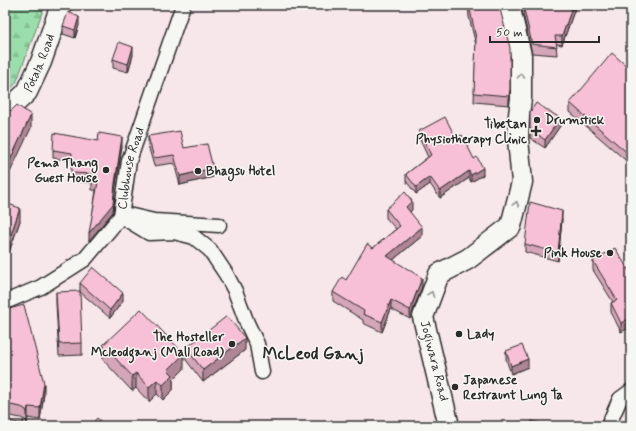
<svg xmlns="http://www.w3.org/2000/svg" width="636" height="431" viewBox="0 0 636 431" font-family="Mynerve,sans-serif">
<defs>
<pattern id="forest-firs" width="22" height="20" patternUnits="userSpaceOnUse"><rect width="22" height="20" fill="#9adfab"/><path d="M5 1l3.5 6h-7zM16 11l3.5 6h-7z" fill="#85c093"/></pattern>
</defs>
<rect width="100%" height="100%" fill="#f7e6ea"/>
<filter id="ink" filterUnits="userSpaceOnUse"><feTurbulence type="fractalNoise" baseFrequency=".025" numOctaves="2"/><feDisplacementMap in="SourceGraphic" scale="8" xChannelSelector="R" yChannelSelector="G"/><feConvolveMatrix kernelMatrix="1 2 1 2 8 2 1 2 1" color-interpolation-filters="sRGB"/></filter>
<g filter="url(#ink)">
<path fill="url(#forest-firs)" stroke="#62856b" d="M5 5H45L16 83 5 95Z"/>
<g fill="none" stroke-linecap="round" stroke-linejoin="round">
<g stroke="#2b2b2b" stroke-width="17">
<g id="street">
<path d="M128 215 154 221 219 225"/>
<path d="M121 216 149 233 174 232 194 237 210 250 226 274 235 291 247 323 257 344 262 372"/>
<path id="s1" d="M5 302 41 287 85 259 121 216 129 161 183 5"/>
<path d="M608 426 620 399 631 391"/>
</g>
</g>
<g stroke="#2b2b2b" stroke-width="23">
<g id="secondary">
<path id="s2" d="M5 113 27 92 41 62 61 5"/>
<path d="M449 426 423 317 439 274 468 259 511 226 522 182 518 139 519 115 521 98V55L509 5"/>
</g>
</g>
<use href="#street" stroke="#f6f6f2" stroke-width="14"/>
<use href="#secondary" stroke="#f6f6f2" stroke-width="20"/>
</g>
<path fill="#d5a5b8" stroke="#2b2b2b" d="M468 5H499L510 97 509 105 474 102 476 45 469 17Z
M521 5H575V8L562 45 556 44 557 55 532 53Z
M79 25 75 38 63 34V26Z
M133 55 128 72 113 68V59Z
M631 70V165L570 112V103Z
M560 126 545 148 530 138V129Z
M419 131 456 138 483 175 471 182 469 178 440 198 430 184 416 194 406 181V174L428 157 419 138Z
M148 136 184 148 213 177 180 185 174 163 154 166 148 145Z
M122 146 115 191 113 212 89 241 96 190H92V183L71 181 72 161 53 158V150Z
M5 203 20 221 9 252 5 251Z
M386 209 412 210 410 212 422 236 393 260 422 287 412 313V316L410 319 391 309 382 332 363 323V320L333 301V292L346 280 373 248 396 229 386 218Z
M562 219 558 261 525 252V244Z
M631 229V244L628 243V234Z
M593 261 631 274 621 332 611 312V303L613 302 593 270Z
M80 283 123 301 110 318 80 292Z
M56 292 82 343V355L59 356 56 304Z
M5 310 44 394 40 420 28 418 27 423 25 420 21 418 5 415Z
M103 345 184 369 173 380V390L163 400 157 394 149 402 136 388 132 391 103 360Z
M186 348 245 350 203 382 186 360Z
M506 351 528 367 511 374 506 359Z"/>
<path fill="#ae8696" stroke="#2b2b2b" d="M573 5H575V8L562 45V36Z
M79 17V25L75 38V30Z
M133 47V55L128 72V64Z
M510 89V97L509 105V96Z
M31 115V128L5 183V171Z
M560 118V126L545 148V140Z
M122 137V146L115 191 113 212 89 241V233L115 183Z
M213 168V177L180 185V176Z
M483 168V175L471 182V175Z
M469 171V178L440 198V191Z
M430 177V184L416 194V187Z
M412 201V210L406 216V207Z
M20 208V221L9 252V240Z
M562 211V219L558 261V253Z
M422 227V236L387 265V256Z
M422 278V287L412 313V316L410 319V310Z
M123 293V301L110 318V310Z
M391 300V309L382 332V322Z
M631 313V327L621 332V323L629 314Z
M245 338V350L203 382V370Z
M184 354V369L173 380V390L163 400V385L168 370Z
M528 359V367L511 374V366Z
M136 373V388L132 391V376Z
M157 380V394L149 402V387Z
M44 383V394L40 420V408Z
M28 407V418L27 423V412Z"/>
<path fill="#f8c0d6" stroke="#2b2b2b" d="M469 5H499L510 48V89L509 96 474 93 476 38Z
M523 5H573L562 36H555L557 47 532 44Z
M68 12 79 17 75 30 63 26Z
M119 42 133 47 128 64 113 59Z
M612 53 631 70V156L570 103Z
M536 103 560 118 545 140 530 129V112Z
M17 105 31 115 5 171V112H8L13 109Z
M445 117 456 138 462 135 474 159 477 157 483 168 471 175 469 171 440 191 430 177 416 187 406 174 431 155 419 131Z
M180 131 184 148 207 144 213 168 180 176 174 155 154 158 148 136Z
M54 133 98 141 99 133 122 137 115 183 113 204 89 233 98 182H92L93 174 71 173 72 153 53 150Z
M405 192 412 201 406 207 422 227 387 256 422 278 412 304V307L410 310 391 300 382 322 363 314 364 311 333 292 342 277 346 280 367 244 373 248 400 226 386 209Z
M530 202 562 211 558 253 525 244Z
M5 203 20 208 9 240 5 239Z
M631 229V236L628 234Z
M615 248 631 274V313L629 314 631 318 621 323 611 303 617 300 593 261Z
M93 267 123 293 110 310 80 283Z
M80 291 82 343 59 344 56 292Z
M24 305 44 383 40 408 28 407 27 412 25 409 21 407 5 404V310Z
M141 309 184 354 168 370 173 375 163 385 157 380 149 387 136 373 132 376 103 345Z
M227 316 245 338 203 370 186 348Z
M522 345 528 359 511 366 506 351Z
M97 418 106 426H90Z
M5 420 18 423H21L24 421 23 426H5Z
M532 421 550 426H530Z"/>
<defs><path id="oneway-chevron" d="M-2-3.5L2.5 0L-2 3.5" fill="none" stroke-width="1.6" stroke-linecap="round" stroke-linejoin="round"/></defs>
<g stroke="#90908e">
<use href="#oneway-chevron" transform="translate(521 76) rotate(-90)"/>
<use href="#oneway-chevron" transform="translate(516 204) rotate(-75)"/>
<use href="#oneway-chevron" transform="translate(431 294) rotate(-69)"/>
</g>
</g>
<g fill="#2b2b2b" stroke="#f6f6f2" stroke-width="1.5">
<circle cx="537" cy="120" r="4"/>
<path d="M534 125h4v4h4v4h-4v4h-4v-4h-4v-4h4z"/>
<circle cx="106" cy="170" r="4"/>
<circle cx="198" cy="171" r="4"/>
<circle cx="610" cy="253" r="4"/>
<circle cx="459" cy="334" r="4"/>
<circle cx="232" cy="344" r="4"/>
<circle cx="455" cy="387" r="4"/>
</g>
<g text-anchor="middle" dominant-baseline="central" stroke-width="3" stroke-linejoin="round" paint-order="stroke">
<g font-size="13" fill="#2b2b2b" stroke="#f6f6f2">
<text stroke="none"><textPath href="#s2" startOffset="62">Potala Road</textPath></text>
<text stroke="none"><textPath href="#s1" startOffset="196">Clubhouse Road</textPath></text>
<text transform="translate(434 361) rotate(76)">Jogiwara Road</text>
</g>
<g font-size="13" font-weight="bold" fill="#2b2b2b" stroke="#f6f6f2" text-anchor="start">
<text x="545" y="120">Drumstick</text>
<text x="527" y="124" text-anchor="end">Tibetan<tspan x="527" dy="15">Physiotherapy Clinic</tspan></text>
<text x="98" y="163" text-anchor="end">Pema Thang<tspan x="98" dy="15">Guest House</tspan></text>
<text x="206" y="171">Bhagsu Hotel</text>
<text x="602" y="253" text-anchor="end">Pink House</text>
<text x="467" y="334">Lady</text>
<text x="224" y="337" text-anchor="end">The Hosteller<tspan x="224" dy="15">Mcleodganj (Mall Road)</tspan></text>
<text x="463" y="380">Japanese<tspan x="463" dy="15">Restraunt Lung Ta</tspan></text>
</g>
<g font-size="17" font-weight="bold" fill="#2b2b2b" stroke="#f6f6f2">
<text x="313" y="354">McLeod Ganj</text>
</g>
</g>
<rect width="636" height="431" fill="none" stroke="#f6f6f2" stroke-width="20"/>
<rect x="10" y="10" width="616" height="411" fill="none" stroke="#2b2b2b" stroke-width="1.5" filter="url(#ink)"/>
<path d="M490 36v6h109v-6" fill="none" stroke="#2b2b2b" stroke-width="2"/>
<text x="496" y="36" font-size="12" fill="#2b2b2b" stroke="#f6f6f2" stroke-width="3" paint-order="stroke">50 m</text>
</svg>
